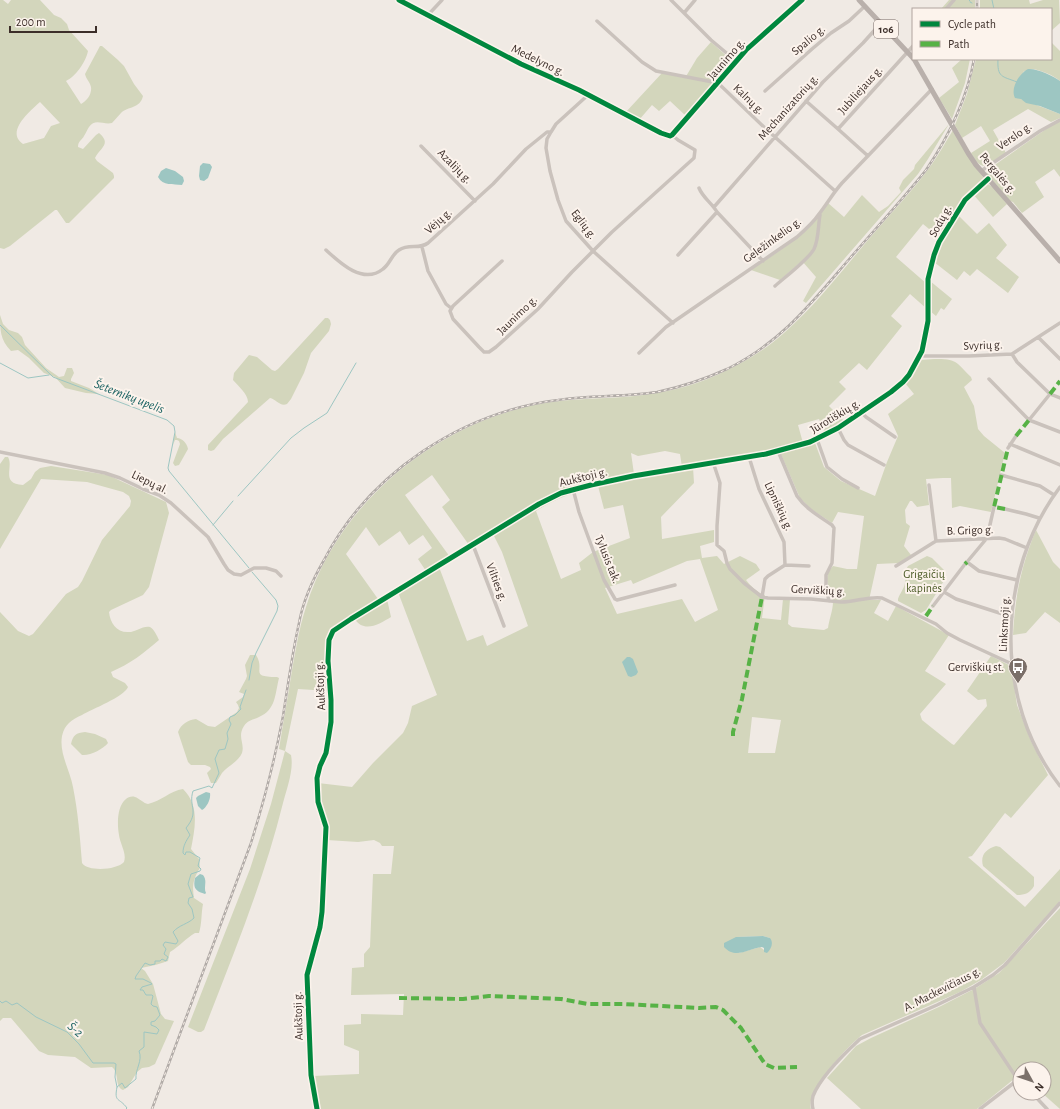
<svg xmlns="http://www.w3.org/2000/svg" width="1060" height="1109" viewBox="0 0 1060 1109" font-family="'Alegreya Sans',sans-serif">
<rect width="100%" height="100%" fill="#f0eae4"/>
<path fill="#d3d6bc" fill-rule="evenodd" d="M0 0H3L8 4 11 0H40L54 15 61 18 67 24 69 30 88 51C86 62 75 77 66 81L81 104C87 101 92 94 91 87 90 82 86 79 85 74L100 46H102L118 60 124 66 134 84 143 96C140 109 128 106 121 113 118 116 115 120 112 123 103 125 95 118 89 127 87 130 86 133 84 136 82 140 78 141 78 147L83 149 96 135 99 133C112 144 100 148 95 158L97 161 113 173 114 176V178L69 223H66L57 210H55L10 246 4 249 0 248ZM40 102 60 123 51 126 44 138 23 144C5 132 30 111 40 102Z
M949 0H975V9H941Z
M980 0H1029L1030 4 1043 0H1059L1060 23 1051 31V9H980Z
M711 42 730 59 731 64 686 116 670 101 659 111 652 105 639 120 625 113 662 73 685 78 697 58Z
M1051 42 1060 51V81C1053 75 1041 70 1032 69 1029 69 1026 71 1023 72L1021 99 1060 114V118L1051 122 1028 109 993 130 1006 153 987 166C978 167 975 159 971 153L990 141 981 126 962 138 955 125 967 94 976 59H1051Z
M962 59H970L965 83 952 119 939 98 959 82 952 68Z
M1060 121V177L1054 169 1035 182 1044 197 1022 213 1013 202 1010 201 987 174 986 171 1049 127Z
M949 124 928 159 918 174 806 303 803 301 816 277 802 261 780 280 751 270C780 250 809 234 828 203L844 217 862 195 879 212 888 206 901 192 899 188 903 180 914 169 915 165Z
M953 130 971 161 983 177V181L963 200 940 238 923 224 896 257 927 284V309L910 294 891 316 902 326 867 370 859 363 839 382 846 389 829 406 844 421 825 433 819 419 798 425 803 443 749 456 682 467 680 454 665 451 638 456 631 453 634 474 578 486 563 490 549 497 469 545 442 507 450 500 432 475 405 495 450 557 426 571 418 559 432 548 423 535 409 545 400 531 379 546 366 527 346 554 378 599 333 629 330 634 329 691 298 689 285 751 291 755C294 770 287 788 283 803 264 880 233 955 204 1030L201 1032H198L188 1027 250 869 271 804 285 751 279 749C283 723 288 697 292 670 296 649 299 628 306 607 338 502 438 421 545 403 575 398 605 399 635 396 663 393 690 387 717 375 741 364 764 351 784 333 815 306 841 272 868 240 889 215 913 191 932 164 940 153 946 141 953 130Z
M985 183C994 185 1001 197 1007 204L993 217 972 193Z
M957 214 977 234 989 223 1007 245 996 258 1019 277 1008 293 977 269 970 276 964 271 957 280 934 262 939 245Z
M930 281 952 299 944 310 941 308 936 316 930 311Z
M0 315 3 324 9 330 18 333 22 337 25 345 46 368 59 377 64 376 67 368H72L74 373 71 379V381L89 388 99 394 86 393 65 388 55 377 44 373 29 358 18 350 11 351C0 340 0 329 0 315Z
M325 318H328L330 320 331 324 329 331 311 353 304 373 291 399 287 404C280 407 276 399 270 398L223 439 214 450 211 451 208 450V445L248 402C248 394 238 386 233 380L234 373 249 355 257 357 272 370 275 371 278 369Z
M934 359C957 359 955 361 971 377L972 380 964 387 974 406 978 429 984 436 1005 453 991 512 960 506 952 508 951 478H943L926 479 929 505 917 507 912 501H910L905 510 906 523 910 526 904 546 911 555 899 563 877 564 869 600H881L874 613 888 621 896 606 949 635 925 671 946 684 920 714 922 720 952 744 954 745 987 706 986 699 978 700 967 691 991 656 1011 666 1017 705 1031 741 1048 775 1011 818 1005 813 972 856 968 857 1025 907 1060 869V901L1004 963 981 980 960 992 862 1035C848 1046 805 1091 811 1109H318L313 1076 359 1074V1051L344 1045V1025L361 1024V1014L403 1015 404 994 351 995 352 968 364 967V954L370 947 373 874H391L394 846H382L380 843 374 840 358 842 327 840 328 828 320 802 318 783 352 787 373 763 403 733 408 723 412 706 437 695 398 592 439 567 467 641 483 635 487 646 528 626 502 552 493 534 553 498 567 492 614 481 693 467 694 483 661 517 662 539 714 530V542L700 546 702 558 717 556 724 564 740 556 756 564 760 570 746 580C751 586 757 593 765 595L762 618 781 620 783 599H790L788 624 792 627 824 630 828 628C829 620 833 610 833 602 831 590 821 578 833 566L847 569H857L864 516 838 512 832 523 811 509 800 498 780 452 815 443 824 467 841 481 875 496 887 462 898 436 888 414 914 394 905 383 920 360ZM598 486 604 509 623 505 630 538 593 552 579 563 581 570 561 579 536 511C556 498 575 492 598 486ZM700 559 718 610 695 622 682 599 617 614 605 588 631 580 633 584 687 561ZM752 717 781 720 775 753H748ZM763 936 770 938 764 950 760 947 739 953 736 937Z
M175 432 177 438C182 438 187 443 188 449L179 465 175 466 173 463 180 444 179 441 177 440H175L173 445Z
M5 457H8C14 467 0 484 23 485L31 479 35 472 40 468 51 466 108 475 166 502 169 513 149 587 143 595 111 610 109 612C110 623 117 633 129 632 135 632 144 625 150 627 154 629 157 636 159 640 144 653 130 664 111 672L113 677 125 683 128 687C124 697 92 709 82 715 71 720 65 724 62 736 59 754 70 770 73 787 78 812 80 837 82 863 88 872 117 870 124 862 127 853 120 844 119 835 117 824 117 806 126 799 128 797 132 796 135 797 139 798 143 803 148 804 161 801 170 791 183 789 200 806 195 828 191 849L199 859 200 868C193 879 192 886 194 898L203 904C201 914 202 924 199 933H195C185 939 180 946 170 952L168 961C160 964 151 966 141 968L145 971 153 984 161 1014 165 1019 174 1021 155 1064 149 1067 142 1068 137 1072 128 1087 123 1090C114 1086 120 1074 112 1067L91 1068 75 1057 48 1055 39 1051 11 1018H3L0 1021V612L18 631 29 636 33 634 66 594 78 587 82 581 102 540 130 506 131 501 129 496 123 492 87 482 41 479 0 549V464Z
M1036 530 1053 562 1060 569V623L1045 612 1026 633 1013 635C1015 597 1021 566 1036 530Z
M927 556 932 558 944 570 945 579 926 610 921 613 898 601V599C900 593 904 589 905 583 906 576 904 572 908 566Z
M387 599 391 617C379 624 364 634 354 618Z
M250 655H256C266 670 248 677 277 677L279 678C275 694 276 710 259 717 253 720 248 720 244 726 237 737 245 743 242 753 239 761 228 766 222 773 220 776 218 780 216 783H211L207 773 211 769 210 767 205 765H191L188 762 178 732C181 724 188 720 196 719L208 726 215 727 237 712 239 708 238 705 236 702 243 697 244 694 239 692 246 679 247 676 245 665Z
M85 732 95 734 106 739 108 743C103 749 90 756 82 755L71 744C73 735 76 733 85 732Z
M996 846 1000 847 1034 877V886C1030 893 1025 895 1017 895L983 866C980 855 986 849 996 846Z
M1060 908V1109L1042 1093H1044V1069H1020V1074L977 1109H861L827 1078 856 1046 871 1038 941 1006 976 988 999 973Z"/>
<path fill="#9dc6c2" d="M1028 69C1036 68 1054 76 1060 81V114L1040 106 1026 103 1021 99 1015 98C1010 88 1019 74 1028 69Z
M203 163 210 164 212 167 208 178 204 181 200 180 199 176 200 166Z
M166 168 175 171 183 177 184 181 182 185C173 184 163 186 158 177L161 171Z
M627 657H630L633 659 638 672 636 675 631 677 628 676 622 662Z
M206 792 210 793C211 799 207 807 202 810L198 806 196 798 198 796Z
M200 874 203 875C208 881 203 887 206 893L205 894C195 891 193 888 195 878Z
M763 936 770 938C774 943 771 949 767 953L764 952V948L762 947C749 948 736 960 724 947V943L736 937Z"/>
<g fill="none" stroke-linecap="round" stroke-linejoin="round">
<path stroke="#9dc6c2" stroke-width="1" d="M969 0 970 1
M992 0 994 9
M970 2 972 3
M998 59C997 78 1002 76 1017 82
M0 325 53 377 167 420 174 426 175 432 168 468 169 471 249 568
M0 363 28 378 49 375
M238 496 291 438 304 428 327 413 356 363
M213 525 233 501
M249 680 252 663 256 653 277 611 278 606 276 600 252 572
M0 1001 2 1003 6 1001 12 1005 17 1003 36 1017 67 1032 79 1044 93 1063H114L116 1064 115 1077 117 1087
M126 1109 127 1108C119 1097 114 1103 117 1087L122 1083 125 1088 136 1079C135 1069 143 1061 139 1051L144 1047V1032L157 1034 159 1030 156 1027 151 1025V1022L155 1021 160 1015 157 1007 153 1006 151 1004 153 996 152 995H146L143 990H140L142 987 152 984 151 983 143 979H135L136 976 145 963 150 965 155 964V961H160L162 959 166 961 168 957 164 954 166 949 163 945 165 942 176 944 178 941 173 932C179 925 188 924 194 918L192 909 188 903 189 898 193 897 188 884 191 874 200 871 201 869 198 866 200 858 190 852H186L185 855 183 853C183 846 186 841 190 835L186 828C200 811 188 807 193 791L209 786 212 788 219 773 215 759 219 750 225 749 228 739 227 733 231 724 229 720 230 717 235 715 241 709 240 707 246 690"/>
<path stroke="#cac2bc" stroke-width="3.5" d="M399 0 521 64 579 90 661 133 670 136 672 135 746 50 802 0
M671 0 711 40 736 61
M946 9 954 0
M684 13 695 0
M428 15 442 0
M597 21 642 62 656 71 718 83 766 129 835 191
M765 91 812 49 831 33 849 21 865 6
M588 95 556 124 551 132 547 139 546 148 550 171 558 200 566 221 593 251 673 323
M806 101 838 129 913 46
M838 129 868 156
M421 146 475 201
M981 171 1040 131 1060 120
M699 188C703 198 712 203 717 212L763 261
M714 207 823 82 863 43 881 23
M422 247 428 271 446 304 451 308
M326 250C340 263 363 285 383 269 390 264 392 254 399 250 409 243 419 250 428 243L493 184 526 149 547 132H551
M678 255 717 212
M502 261 453 306 450 311 453 319 479 347 484 352H489L496 347 538 309 572 272 612 232 694 158 695 150 678 140 672 135
M775 286C785 277 808 260 814 249 819 239 818 225 820 215
M1038 337 1060 359
M639 353 666 327 797 237C805 230 813 223 819 214 827 204 833 193 842 183L932 89
M1012 354 1017 362 1050 394 1060 398
M921 355 925 356H969L1012 354 1060 323
M989 379 1029 420 1060 432
M861 412 866 417 895 437
M1029 420 1050 394
M838 428 844 440 848 445 884 465
M817 439 827 467 842 479 858 488
M1010 444 1060 465
M1008 448 1016 436
M778 451 797 496C806 509 819 516 832 525L834 528 832 563 826 575V587L829 601
M0 452 105 473 120 478 143 489 159 495 171 503 208 537 224 564 228 570 234 574 241 575 254 568H266L276 571 281 576
M749 457 759 489 784 542 785 565
M713 462 720 483 717 526V545L724 551 727 563 730 569 744 583 762 597 768 598 811 599 841 602C855 602 869 596 882 598L936 624 947 633 960 640 1012 664
M1001 475 1040 486 1054 495
M929 485 936 541
M1060 487C996 572 993 701 1060 786
M573 489 579 512 604 580 615 599 617 600 675 585
M994 507 987 538 967 562 979 571 1017 580
M1005 509 1026 514 1039 518
M473 545 504 626
M896 566 936 541 999 538 1005 539 1027 548
M944 592 956 599 1012 617
M762 597 765 579 768 576 785 565 809 566
M933 606 965 564
M974 987 980 1023 1014 1074 1020 1081
M1032 1093 1047 1109
M317 1109 311 1075 307 975 320 927 322 912 326 827 318 802 317 778 320 766 326 753 331 722V700L328 661 329 640 333 631 351 619 539 504 561 493 591 485 633 476 766 454 810 442 838 428 891 392 903 382 909 375 922 351 928 321V279L934 255 939 242 965 200 988 179
M813 1109C812 1105 812 1100 813 1096 820 1078 846 1052 860 1039L937 1005 974 987 993 975 1005 965 1060 903
M980 1109 1019 1079"/>
<path stroke="#b9b0ab" stroke-width="5" d="M859 0 913 58
M914 59 968 153 976 165 1060 261"/>
<g stroke="#b1aba7" stroke-width="2.5">
<path id="rail" d="M977 9V0
M152 1109 251 843C264 801 275 759 283 716 288 685 292 654 299 623 303 601 313 579 324 560 369 473 462 412 558 400 591 395 625 397 657 392 681 387 705 379 727 369 782 342 812 302 851 257 876 228 902 200 926 170 949 136 967 99 974 59"/>
</g>
<use href="#rail" stroke="#fcf3ec" stroke-width="1" stroke-dasharray="3" stroke-linecap="butt"/>
<path stroke="#57b246" stroke-width="4" stroke-dasharray="8 4" stroke-linecap="butt" d="M1050 394 1060 381
M1016 436 1029 420
M1005 509 994 507 1008 448
M965 564 967 562
M926 616 933 606
M733 736V732L742 699 762 597
M399 998 463 999 489 996 561 999 588 1004H623L699 1008 716 1007 723 1010 741 1028 765 1064 774 1068 797 1067"/>
<g stroke="#fcf3ec" stroke-width="8">
<path id="cycleway" d="M399 0 521 64 579 90 661 133 670 136 672 135 746 50 802 0
M317 1109 311 1075 307 975 320 927 322 912 326 827 318 802 317 778 320 766 326 753 331 722V700L328 661 329 640 333 631 351 619 539 504 561 493 591 485 633 476 766 454 810 442 838 428 891 392 903 382 909 375 922 351 928 321V279L934 255 939 242 965 200 988 179"/>
</g>
<use href="#cycleway" stroke="#00873e" stroke-width="5"/>
</g>
<defs>
<g id="bus-pin" transform="scale(1)"><path d="M0 17L-7.5 6A9.5 9.5 0 1 1 7.5 6Z" fill="#7b706a" stroke="#fcf3ec"/><path d="M-5-6H5V4H4V6H2V4H-2V6H-4V4H-5ZM-3.5-4V0h7V-4ZM-3.5 1.2v1.5H-2V1.2ZM2 1.2v1.5H3.5V1.2Z" fill="#fff"/></g>
</defs>
<g fill-rule="evenodd">
<use href="#bus-pin" x="1018" y="667"/>
</g>
<g text-anchor="middle" dominant-baseline="central" stroke-width="4" stroke-linejoin="round" paint-order="stroke">
<rect fill="#fcf3ec" stroke="#766964" stroke-width="1" x="874" y="20" width="24" height="18" rx="3"/>
<g font-size="11" font-weight="bold" fill="#3c2e29">
<text x="886" y="29">106</text>
</g>
<g font-size="12" fill="#3c2e29" stroke="#fcf3ec">
<text transform="translate(808 40) rotate(-40)">Spalio g.</text>
<text transform="translate(726 59) rotate(-49)">Jaunimo g.</text>
<text transform="translate(538 60) rotate(26)">Medelyno g.</text>
<text transform="translate(860 90) rotate(-48)">Jubiliejaus g.</text>
<text transform="translate(749 99) rotate(44)">Kalnų g.</text>
<text transform="translate(788 107) rotate(-48)">Mechanizatorių g.</text>
<text transform="translate(1014 136) rotate(-35)">Verslo g.</text>
<text transform="translate(455 166) rotate(45)">Azalijų g.</text>
<text transform="translate(998 173) rotate(50)">Pergalės g.</text>
<text transform="translate(438 221) rotate(-42)">Vėjų g.</text>
<text transform="translate(940 221) rotate(-61)">Sodų g.</text>
<text transform="translate(584 224) rotate(53)">Eglių g.</text>
<text transform="translate(772 240) rotate(-36)">Geležinkelio g.</text>
<text transform="translate(517 315) rotate(-44)">Jaunimo g.</text>
<text transform="translate(983 345) rotate(-2)">Svyrių g.</text>
<text transform="translate(835 416) rotate(-31)">Jūrotiškių g.</text>
<text transform="translate(583 477) rotate(-14)">Aukštoji g.</text>
<text transform="translate(150 482) rotate(26)">Liepų al.</text>
<text transform="translate(779 506) rotate(65)">Lipniškių g.</text>
<text transform="translate(970 530) rotate(-2)">B. Grigo g.</text>
<text transform="translate(608 559) rotate(68)">Tylusis tak.</text>
<text transform="translate(497 582) rotate(69)">Vilties g.</text>
<text transform="translate(818 590) rotate(3)">Gerviškių g.</text>
<text transform="translate(1004 624) rotate(-87)">Linksmoji g.</text>
<text transform="translate(320 686) rotate(-93)">Aukštoji g.</text>
<text transform="translate(942 989) rotate(-27)">A. Mackevičiaus g.</text>
<text transform="translate(298 1016) rotate(-92)">Aukštoji g.</text>
</g>
<g font-size="12" fill="#4e5d2a" stroke="#fcf3ec">
<text x="924" y="574">Grigaičių<tspan x="924" dy="14">kapinės</tspan></text>
</g>
<g font-size="12" fill="#3c2e29" stroke="#fcf3ec" text-anchor="end">
<text x="1004" y="667">Gerviškių st.</text>
</g>
<g font-size="13" font-style="italic" fill="#1a6262" stroke="#fcf3ec">
<text transform="translate(129 397) rotate(21)">Šeternikų upelis</text>
<text transform="translate(75 1030) rotate(41)">Š-2</text>
</g>
</g>
<rect x="912" y="8" width="140" height="52" fill="#fcf3ec" stroke="#afa49e"/>
<rect x="920" y="21" width="20" height="6" fill="#00873e" stroke="#afa49e"/>
<text x="948" y="28" font-size="12" fill="#3c2e29">Cycle path</text>
<rect x="920" y="41" width="20" height="6" fill="#57b246" stroke="#afa49e"/>
<text x="948" y="48" font-size="12" fill="#3c2e29">Path</text>
<g transform="translate(1032 1081) rotate(130)"><circle r="19" fill="#fcf3ec" stroke="#afa49e"/>
<path d="M0-3L7 15L0 10L-7 15Z" fill="#7b706a"/>
<text y="-6" font-size="11" font-weight="bold" text-anchor="middle" fill="#3c2e29">N</text>
</g>
<path d="M10 26v6h86v-6" fill="none" stroke="#3c2e29" stroke-width="2"/>
<text x="16" y="26" font-size="12" fill="#3c2e29" stroke="#fcf3ec" stroke-width="3" paint-order="stroke">200 m</text>
</svg>
